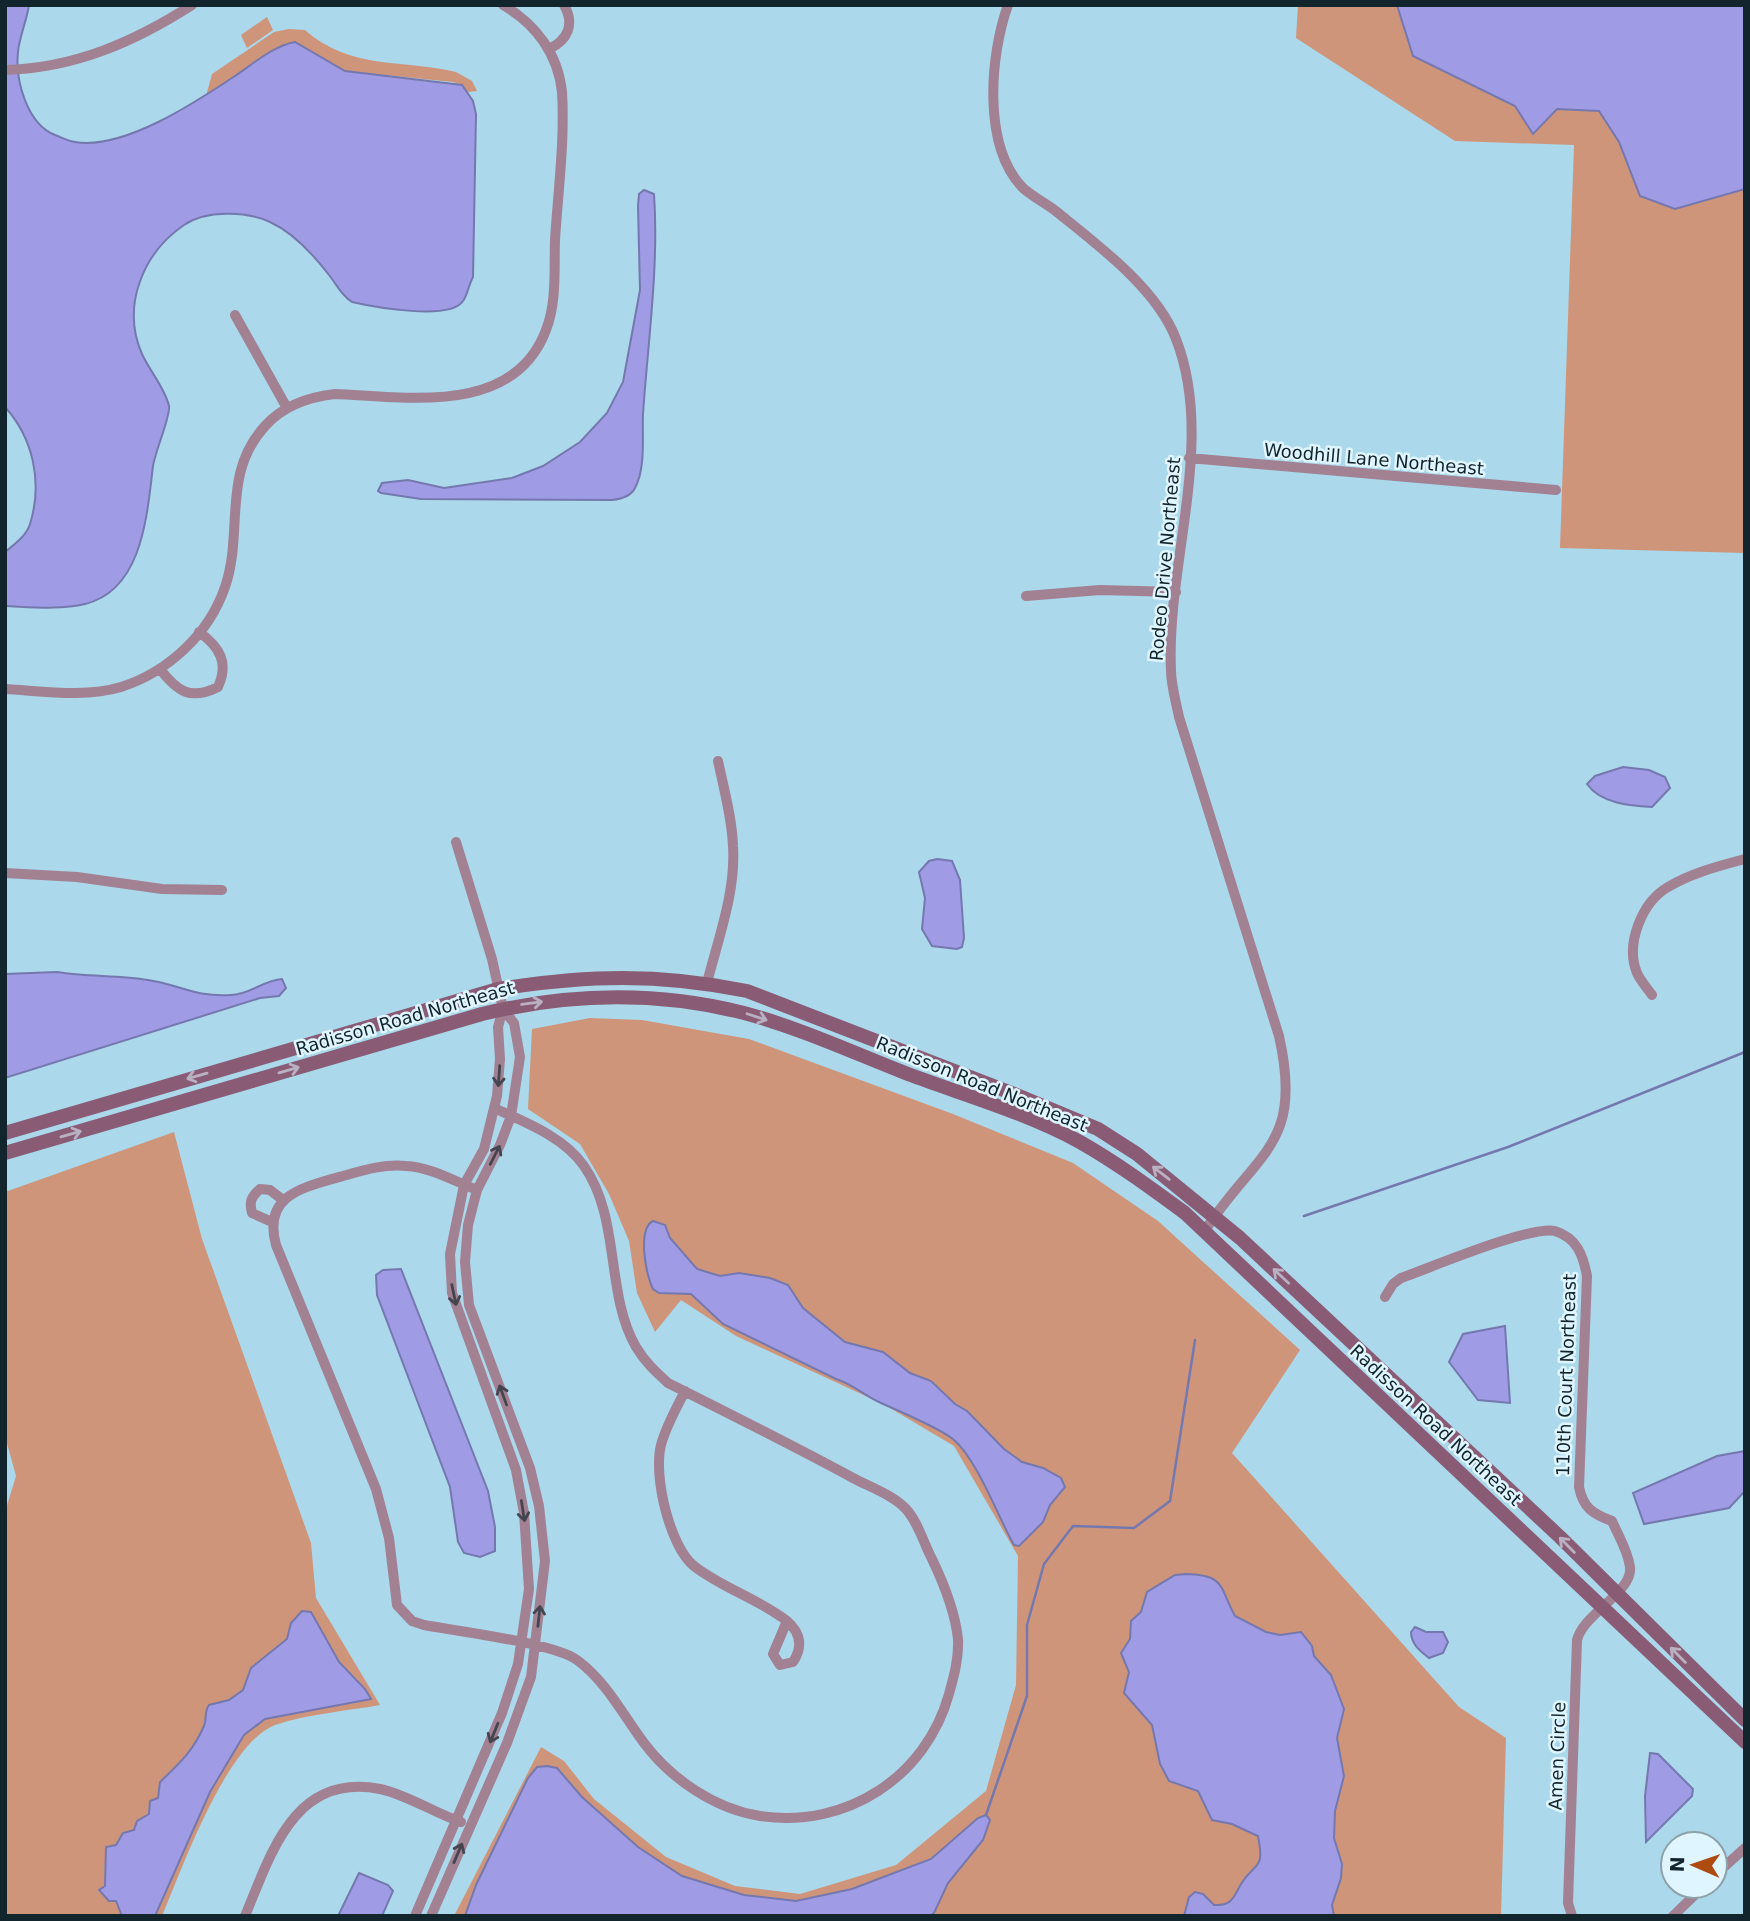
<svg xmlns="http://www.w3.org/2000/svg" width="1750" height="1921" viewBox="0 0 1750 1921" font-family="'DejaVu Sans',sans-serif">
<rect width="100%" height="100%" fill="#abd8eb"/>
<path fill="#cf957b" d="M1298 5H1745V553L1560 548 1574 145 1455 141 1296 38Z
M267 17 273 30 247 48 241 35Z
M289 29 305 30C350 70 400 59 456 72L472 81 477 91 468 92 462 85 453 82 345 71 330 62 281 47 206 96 212 74 274 32Z
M590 1018 642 1020 749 1039 953 1114 1073 1163 1158 1221 1300 1350 1232 1453 1459 1707 1506 1738 1501 1916H454L541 1747 564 1761 594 1799 666 1857 735 1886 800 1894 896 1865 986 1791 1016 1685 1018 1556 954 1446 885 1405 736 1336 681 1300 655 1332 637 1293 629 1241 609 1194 580 1144 528 1109 532 1029Z
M174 1132 202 1239 311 1543 316 1598 380 1705C347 1711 307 1714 275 1725 226 1744 182 1869 162 1916H5V1512L16 1476 5 1436V1192Z"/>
<path fill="#9f9ce5" stroke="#7578ae" stroke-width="2" d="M5 5H29C27 20 19 38 18 52 15 80 27 124 55 135 61 137 68 141 75 142 124 150 196 102 235 76 253 64 273 46 295 42L345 71 462 85 473 101 476 114 473 277C469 284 467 296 463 301 450 321 374 307 352 302 341 295 337 285 329 275 313 254 294 233 270 222 246 211 206 210 184 225 143 253 121 306 142 354 149 370 165 388 169 406 171 415 155 452 153 466 147 514 143 590 85 604 60 610 31 607 5 606V552C14 545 27 535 30 524 43 482 33 438 5 407Z
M1397 5H1745V189L1675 209 1640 196 1619 142 1599 111 1557 109 1533 134 1515 106 1413 56Z
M644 190 654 194C659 266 648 341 643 414 642 435 646 468 635 488 631 496 621 499 612 500L421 499 381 493 378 491 382 483 408 480 444 488 512 478 543 466 580 442 607 413 623 382 640 290 638 206 639 194Z
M1623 767 1649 770 1665 777 1670 788 1652 807C1630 806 1600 803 1587 784L1595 776Z
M937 859 952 861 960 880 964 938 962 947 957 949 932 946 922 929 925 898 919 872 929 861Z
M57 972C87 977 118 975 148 980 181 985 193 997 231 995 249 995 264 980 282 979L286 988 279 996 260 998 5 1078V974Z
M653 1221 665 1225 670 1238 697 1269 720 1276 739 1273 770 1278 788 1285 803 1308 845 1342 883 1352 910 1373 931 1381 955 1404 967 1411 1004 1449 1022 1462 1043 1468 1061 1478 1065 1487 1050 1505 1043 1522 1019 1546 1014 1545C998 1517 977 1459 953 1439 939 1428 899 1411 881 1403 865 1396 851 1383 836 1379L723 1324 691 1294 659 1293 653 1289C646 1276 637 1229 653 1221Z
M401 1269 488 1491 495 1527V1551L480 1557 464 1553 458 1542 450 1487 377 1295 376 1275 383 1270Z
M1505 1326 1510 1403 1478 1400 1449 1362 1463 1334Z
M1745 1451 1744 1492 1729 1508 1644 1524 1633 1493 1717 1456Z
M1186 1574C1226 1575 1219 1587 1235 1616L1266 1632 1280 1635 1301 1632 1312 1646 1314 1656 1331 1675 1344 1709 1337 1738 1344 1776 1335 1811 1334 1838 1342 1864 1341 1878 1332 1905 1334 1916H1184L1189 1897 1195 1892 1203 1894 1214 1905C1232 1906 1233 1898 1241 1884 1255 1861 1265 1872 1258 1836L1232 1824 1212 1820 1198 1791 1169 1781 1160 1764 1152 1725 1124 1693 1129 1672 1121 1653 1130 1639 1131 1621 1141 1612 1147 1592 1175 1575Z
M302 1611 311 1612 339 1662 365 1689 371 1699 265 1719 244 1735 210 1792 155 1916H122L116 1901H109L99 1890 105 1886 106 1847 116 1845 123 1833 134 1830 137 1821 149 1814 150 1801 158 1798 160 1782C180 1763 193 1751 204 1726 207 1718 204 1712 209 1705L229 1700 243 1690 251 1668 287 1639 291 1623Z
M1415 1627 1426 1632H1443L1448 1642 1443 1653 1429 1658C1420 1651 1411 1644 1411 1632Z
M1650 1753 1658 1754 1693 1789 1692 1796 1646 1842 1645 1796Z
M547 1766 557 1768 582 1797 638 1847 682 1876 744 1895 796 1901 852 1889 931 1859 978 1818 986 1815 990 1820 983 1840 948 1883 934 1913 929 1916H465L476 1885 528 1778 537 1767Z
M359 1873 388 1885 393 1891 382 1916H338Z"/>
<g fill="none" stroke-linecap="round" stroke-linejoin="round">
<path stroke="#7578ae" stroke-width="2.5" d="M1304 1216 1508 1147 1745 1052
M986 1815 1027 1696V1625L1044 1564 1073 1526 1134 1528 1170 1501 1195 1340"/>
<path stroke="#a28193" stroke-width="10" d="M1008 5C990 55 982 146 1023 188 1033 197 1047 204 1057 212 1098 245 1157 289 1176 339 1216 441 1166 564 1171 670 1171 685 1176 702 1179 717L1279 1036C1304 1147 1256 1151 1204 1232
M549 49C568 40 575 24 564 5
M5 70C75 68 134 42 192 5
M235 315 287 408
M1189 458 1556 490
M1026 596 1100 590 1176 592
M160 669C177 691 190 701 218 687 229 663 220 647 199 632
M5 689C42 691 85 698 121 687 168 672 209 634 225 587 244 532 221 474 265 426 283 406 308 397 335 394 407 397 514 416 546 330 557 302 554 269 555 240 558 192 565 140 562 92 558 54 536 24 503 5
M5 873 77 877 162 889 222 890
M707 983C718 939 736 892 733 846 732 818 724 789 718 761
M1652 995C1647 988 1640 980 1637 973 1625 944 1642 902 1668 887 1691 873 1719 866 1745 859
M477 1190C454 1181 430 1167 406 1166 383 1164 364 1170 343 1176 305 1187 262 1194 276 1245L376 1489 389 1538 397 1605 412 1621 424 1625C457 1631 553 1643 577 1660 606 1681 623 1715 644 1743 671 1779 715 1809 760 1816 846 1829 926 1777 949 1694 954 1676 959 1658 958 1639 955 1611 944 1584 932 1559 924 1544 918 1522 906 1509 893 1495 870 1487 853 1478 792 1445 730 1414 668 1383 655 1371 645 1362 636 1347 605 1293 621 1219 584 1166 564 1137 525 1122 494 1108
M272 1222 252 1213C249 1202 251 1197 260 1189L270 1190 283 1200
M1385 1297 1393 1284 1401 1278C1430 1268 1531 1225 1555 1231 1577 1238 1583 1255 1587 1276L1579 1487C1583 1508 1593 1514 1612 1521 1618 1535 1628 1551 1630 1567 1633 1592 1584 1613 1577 1640L1568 1903 1572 1916
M685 1391C676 1409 666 1426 661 1445 653 1476 670 1547 694 1566 722 1588 759 1599 787 1621
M787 1621C801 1633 803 1647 793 1662L780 1665 773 1654Z
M1715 1875 1745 1848
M245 1916C271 1854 294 1772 380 1789 408 1795 434 1813 461 1822
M415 1916 502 1713 518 1664 529 1589 524 1513 516 1470 452 1293 450 1254 464 1185 484 1149 497 1096 500 1059 498 1027 503 1009
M431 1916 507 1743 531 1677 545 1561 539 1506 530 1468 469 1305 465 1262 468 1225 477 1190 500 1145 511 1116 520 1057 514 1023 503 1009 492 959 456 842
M1673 1916 1704 1886"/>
<path stroke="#8a5b75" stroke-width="14" d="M5 1133 498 989C587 975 658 973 747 991L1019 1096 1098 1129 1137 1154 1240 1238 1560 1537 1745 1720
M5 1153 482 1014C569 993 657 991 744 1013 800 1028 854 1053 908 1074 964 1095 1027 1113 1080 1142 1117 1163 1151 1188 1185 1213L1745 1742"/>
</g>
<defs><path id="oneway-shaft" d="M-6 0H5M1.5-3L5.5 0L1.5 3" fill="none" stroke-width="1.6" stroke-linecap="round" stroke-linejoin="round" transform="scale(1.75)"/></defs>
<g stroke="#b9b0c1">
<use href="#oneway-shaft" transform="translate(532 1003) rotate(-8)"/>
<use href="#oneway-shaft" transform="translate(757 1017) rotate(18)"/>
<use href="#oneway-shaft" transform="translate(289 1070) rotate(-16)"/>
<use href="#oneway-shaft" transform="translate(197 1076) rotate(164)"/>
<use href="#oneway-shaft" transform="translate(71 1134) rotate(-16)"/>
<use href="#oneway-shaft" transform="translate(1161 1173) rotate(-142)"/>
<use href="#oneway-shaft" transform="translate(1281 1276) rotate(-137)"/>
<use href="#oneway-shaft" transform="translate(1567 1545) rotate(-135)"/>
<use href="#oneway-shaft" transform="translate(1678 1655) rotate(-135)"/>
</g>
<g stroke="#454550">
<use href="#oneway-shaft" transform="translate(499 1076) rotate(94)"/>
<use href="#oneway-shaft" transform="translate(495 1155) rotate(-63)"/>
<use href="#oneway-shaft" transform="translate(454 1295) rotate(78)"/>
<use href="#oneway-shaft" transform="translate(503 1395) rotate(-110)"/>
<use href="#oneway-shaft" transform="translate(523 1511) rotate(81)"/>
<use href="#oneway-shaft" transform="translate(539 1616) rotate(-84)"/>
<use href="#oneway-shaft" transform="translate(494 1733) rotate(112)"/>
<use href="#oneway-shaft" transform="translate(458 1853) rotate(-67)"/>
</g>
<g text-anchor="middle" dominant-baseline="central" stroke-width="5" stroke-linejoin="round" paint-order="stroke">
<g font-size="18" fill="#13252c" stroke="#dff5ff">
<text transform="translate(1374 459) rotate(5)">Woodhill Lane Northeast</text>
<text transform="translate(1165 559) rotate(-85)">Rodeo Drive Northeast</text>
<text transform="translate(405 1018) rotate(-16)">Radisson Road Northeast</text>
<text transform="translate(982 1084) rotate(22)">Radisson Road Northeast</text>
<text transform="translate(1566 1375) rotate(-88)">110th Court Northeast</text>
<text transform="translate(1436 1425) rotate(43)">Radisson Road Northeast</text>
<text transform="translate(1557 1756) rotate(-88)">Amen Circle</text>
</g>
</g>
<rect width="1750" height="1921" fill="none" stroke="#13252c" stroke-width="14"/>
<g transform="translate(1694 1865) rotate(272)"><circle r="33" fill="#dff5ff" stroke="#8da2ab" stroke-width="2"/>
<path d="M0-5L12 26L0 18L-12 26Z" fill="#ad4b10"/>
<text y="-10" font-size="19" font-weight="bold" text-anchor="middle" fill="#13252c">N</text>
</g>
</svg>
